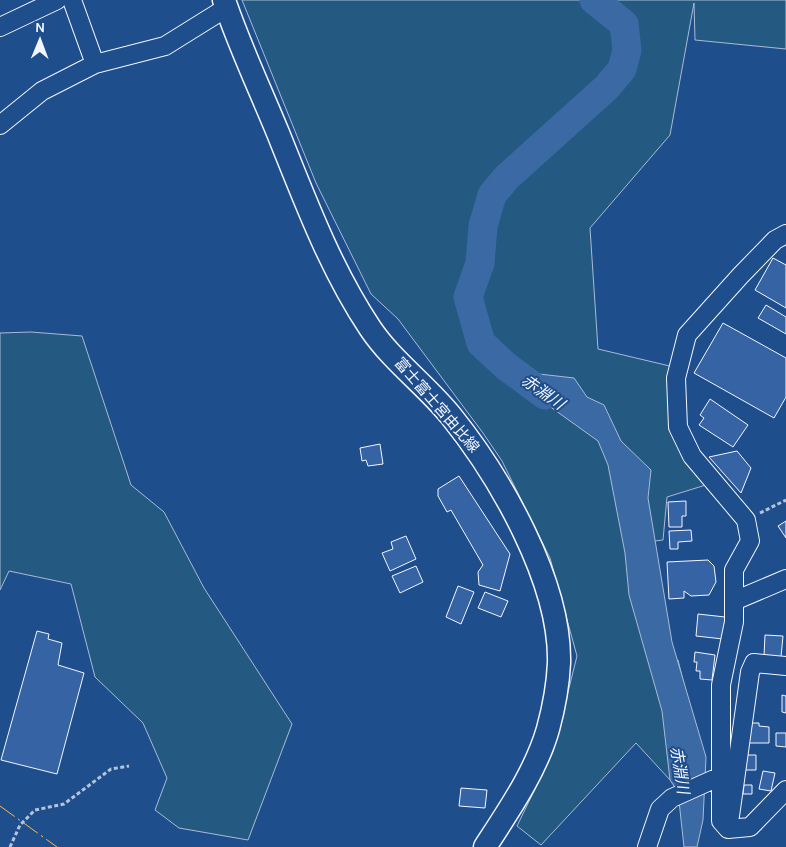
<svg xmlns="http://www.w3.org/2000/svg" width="786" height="847" viewBox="0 0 786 847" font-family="Karla,'Noto Sans JP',sans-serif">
<rect width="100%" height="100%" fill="#1f4e8c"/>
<path fill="#245a82" stroke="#a8bbd7" d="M242 0H786V49L695 40 694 3 670 135 590 228 598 349 674 367 678 420 709 484 667 497 663 540 630 544 653 654 678 660 704 766 670 780 636 743 541 845 517 826 553 752 577 656 550 558 502 461 483 433 398 319 371 294 316 183Z
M31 332 82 336 131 485 164 512 204 588 292 724 248 840 179 828 155 810 167 778 143 723 95 677 71 584 9 571 0 590V333Z"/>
<path fill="#3b69a3" stroke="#a8bbd7" d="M513 371 574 378 587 397 604 405 621 441 651 470 648 498 672 642 706 757 703 820 697 847H684L678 792 670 780 662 711 629 595 625 553 608 465 598 441 517 383Z"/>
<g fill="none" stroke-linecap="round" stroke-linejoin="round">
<path stroke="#3b69a3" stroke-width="29" d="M545 395 507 367 481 343 468 297 480 263 483 226 492 195 506 178 607 87 622 69 627 50 624 24 594 0"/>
</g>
<path fill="#3563a3" stroke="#f2f6ff" d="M773 258 786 265V308L755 290Z
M766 305 786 317V334L758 318Z
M723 323 786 358V397L774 418 694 373Z
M710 399 748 425 733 447 699 425 704 418 700 415Z
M380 444 383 464 368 466 366 460 362 461 360 448Z
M737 451 751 468 741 493 709 457Z
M459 476 510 554 500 591 479 585 478 572 483 565 451 510 447 512 438 496V489Z
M686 501V516H682V527H669L668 502Z
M786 521V538L778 526Z
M691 530 692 541 678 542V549H670L669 531Z
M406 536 416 559 390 571 382 553 393 549 391 542Z
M708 560 714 566 716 582 709 595 691 596 684 591V598L669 599 667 562Z
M416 566 423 582 400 593 392 576Z
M458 586 474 592 461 624 446 617Z
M485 592 508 601 501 617 478 608Z
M698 614 725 617 723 639 696 636Z
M37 631 49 634 48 639 62 643 58 665 84 673 57 774 1 760Z
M765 635 783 636 781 657 764 656Z
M695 652 715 655 712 680 700 679V671H696L697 662H694Z
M782 695 786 696V713L782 712Z
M748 723H759V726L769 727V743H747Z
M776 733H786V747L776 746Z
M745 755H756V770H745Z
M763 771 775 773 771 791 759 789Z
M744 785H752V794H743Z
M461 788 487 790 485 808 459 806Z"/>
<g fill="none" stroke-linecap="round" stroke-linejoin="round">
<g stroke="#f2f6ff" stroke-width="20">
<path id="minor" d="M72 0 95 64
M0 27 57 0
M0 125 42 91 95 64 165 46 226 8
M786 234 775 240 741 275 687 335 676 378 678 427 692 456 746 520 750 541 734 570V622L721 685V821L728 829 750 827 786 790
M734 601 786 579
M730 816 750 672 754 663 786 666
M647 847 660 809 672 798 721 776"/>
</g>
<g stroke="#f2f6ff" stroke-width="25">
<path id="major" d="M224 0C239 45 260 89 278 133 305 200 330 268 370 328 392 361 426 385 451 416 500 477 561 582 559 663 558 685 554 707 548 729 536 771 509 810 485 847"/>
</g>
<path stroke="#b3c4dc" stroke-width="3" stroke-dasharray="4 2.5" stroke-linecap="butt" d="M760 513 786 500
M10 847 20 825 35 810 64 804 111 769 129 766"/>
<use href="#minor" stroke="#1f4e8c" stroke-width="18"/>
<use href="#major" stroke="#1f4e8c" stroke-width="22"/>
<path stroke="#ffb74d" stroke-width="1" stroke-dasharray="18 4 2.5 4" stroke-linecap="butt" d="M0 806 57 847"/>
</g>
<g text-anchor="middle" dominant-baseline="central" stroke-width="4" stroke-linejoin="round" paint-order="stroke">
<g font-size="15" fill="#f2f6ff" stroke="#1f4e8c">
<text transform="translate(437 405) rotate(49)">富士富士宮由比線</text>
</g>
<g font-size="16" font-style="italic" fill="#f2f6ff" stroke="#1f4e8c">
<text transform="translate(543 392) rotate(35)">赤淵川</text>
<text transform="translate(680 770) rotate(81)">赤淵川</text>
</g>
</g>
<g transform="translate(40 40) rotate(1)" stroke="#1f4e8c" stroke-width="4" paint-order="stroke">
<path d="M0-4L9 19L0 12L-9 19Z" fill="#f2f6ff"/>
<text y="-8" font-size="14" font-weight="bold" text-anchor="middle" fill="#f2f6ff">N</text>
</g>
</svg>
